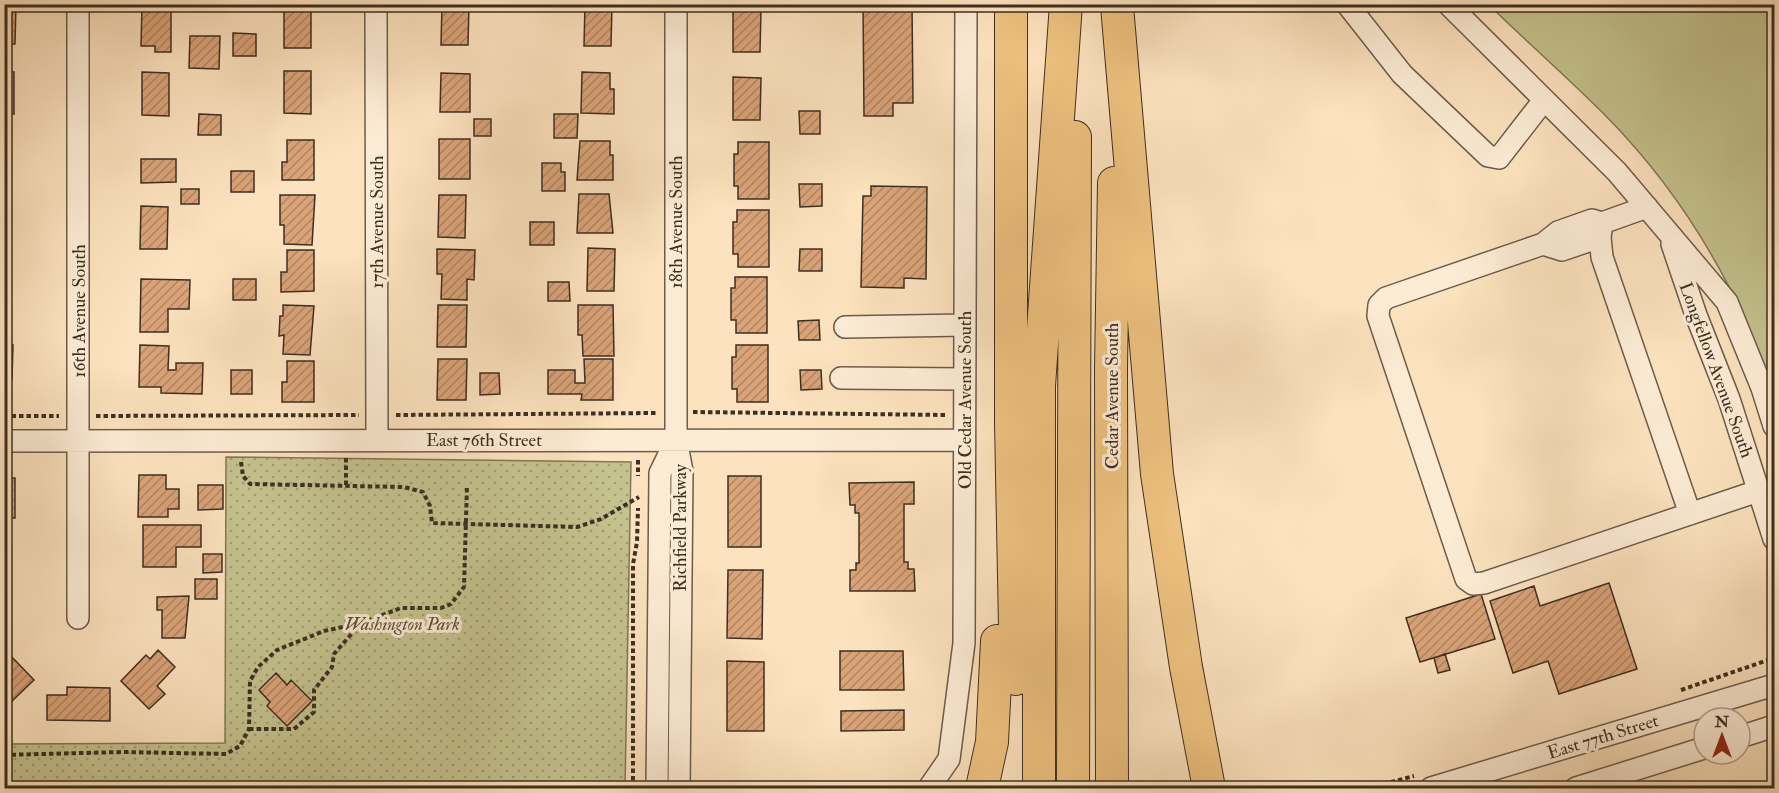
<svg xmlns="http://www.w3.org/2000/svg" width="1779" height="793" viewBox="0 0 1779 793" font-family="'IM FELL Double Pica',serif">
<defs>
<pattern id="park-dots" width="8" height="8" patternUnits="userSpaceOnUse" patternTransform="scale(1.5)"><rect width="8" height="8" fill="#c4c28e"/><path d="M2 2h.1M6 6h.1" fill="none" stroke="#a09e74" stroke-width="1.8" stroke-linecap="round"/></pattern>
<pattern id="building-hatch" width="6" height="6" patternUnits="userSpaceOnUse" patternTransform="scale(1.5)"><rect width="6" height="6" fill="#daa378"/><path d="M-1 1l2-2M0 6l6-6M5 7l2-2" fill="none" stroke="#b28562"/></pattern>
</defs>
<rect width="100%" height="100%" fill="#fce2be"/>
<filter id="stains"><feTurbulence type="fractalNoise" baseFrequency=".00333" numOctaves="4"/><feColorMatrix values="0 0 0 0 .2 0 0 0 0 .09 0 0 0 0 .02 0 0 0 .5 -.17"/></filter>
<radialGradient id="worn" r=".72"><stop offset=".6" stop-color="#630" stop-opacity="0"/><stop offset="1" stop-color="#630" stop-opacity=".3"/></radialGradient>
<path fill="#c4c28e" stroke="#807858" stroke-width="1.5" d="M1489 5H1774V395C1739 289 1683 194 1604 114 1567 77 1527 42 1489 5Z"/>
<path fill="url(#park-dots)" stroke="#807858" stroke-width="1.5" d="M226 457 631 462 625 788H5L4 744 225 743Z"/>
<path fill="url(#building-hatch)" stroke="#3d2f22" stroke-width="1.5" d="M4 4H16L15 44H4Z
M442 4H469L468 45H441Z
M585 4H612L611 46H584Z
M863 4H912L913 103H893V116H864Z
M142 5H171V52H155V46H141Z
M284 5H311V48H284Z
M733 9 761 10 760 52H733Z
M233 33 256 34V56H233Z
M190 36H220L219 69 189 68Z
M284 71H311V114L284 113Z
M4 72H14V114H4Z
M142 72 169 73V116L142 115Z
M582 72 610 73V89H614V114L581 113Z
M441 73 470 74V112H440Z
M733 77 761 78 760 120H733Z
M799 111H820V134H800Z
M199 114 221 115V135H198Z
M554 114H578L577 138H554Z
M474 119H491V136H474Z
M439 139H470V179H439Z
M287 140H314V180H282V162H287Z
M580 141H610V155H613V180H577Z
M738 142H769V199H738V186H734V154H738Z
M141 159H176V182L141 183Z
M542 163H561V172H565V191H542Z
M231 171H254V192H231Z
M799 184H822V206L800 207Z
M4 185H11L9 240 4 239Z
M871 186 927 187 926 279 904 278V288L861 287 863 196H871Z
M181 189H199V204H181Z
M579 194H609L613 233H577Z
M280 195H315L312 245 284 244V225H280Z
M439 195H466L465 238 438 237Z
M141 206 168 207 167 249H140Z
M737 210H769V267H738V254H733V222H737Z
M530 222H554V245H530Z
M588 248 615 249 614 291H587Z
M437 249 475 250 474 280 467 279V300L441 299 442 274H437Z
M800 249H822V271H799Z
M287 250H314V291L281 292V272H287Z
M735 277H767V333H736V320H731V288H735Z
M4 278H11L10 332H4Z
M141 279 190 280 189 309H168V332H140Z
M233 279H256V300H233Z
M548 282H569L570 301H548Z
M283 305 314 306 310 355 283 354 284 335 279 336 280 316H283Z
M438 305H467L466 347H437Z
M578 305H613L614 356H583L582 335H578Z
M819 320 820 340H799L798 321Z
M4 345H13L12 379H4Z
M140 345 169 346 168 370H176V363H203L202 394 161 393V387H139Z
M736 345H768V402H737V389H732V357H736Z
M438 359H467L466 400H437Z
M584 359H613V400H581L582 394H548V370H575V383H585Z
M287 361H314V402H282V382H287Z
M231 370H252V394H231Z
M800 370H821L822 389 801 390Z
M480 373H499L500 394 480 395Z
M139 475H166V489H179V509H168V517H138Z
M728 476H761V547H728Z
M4 478H15V518H4Z
M914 482V504H904V562H908V569H914L915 591H850V570H856V563H859V513H855V505H850L849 483Z
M198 485H223V509L198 510Z
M143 525H201V547H176V567H143Z
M4 530H10V574H4Z
M203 554H222V572L203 573Z
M728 570H763L762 639 727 638Z
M195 579H217V599H195Z
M1609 583 1637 669 1559 694 1548 661 1513 673 1490 601 1534 586 1540 606Z
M1481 594 1495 639 1420 662 1406 618Z
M189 596 185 638H162V610H157V597Z
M158 650 175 667 157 686 165 694 149 709 121 681 146 655 150 659Z
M840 651H903L904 690H840Z
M8 653 34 680 10 703 4 698V656Z
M1445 654 1450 670 1438 673 1434 658Z
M727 661 764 662V731H727Z
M276 673 287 685 291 680 312 701 287 726 267 706 270 702 259 690Z
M67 687 110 688V721L47 720V695H67Z
M904 710V730L841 731V711Z"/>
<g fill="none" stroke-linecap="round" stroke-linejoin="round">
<g stroke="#6d5c49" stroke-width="24">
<path id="minor" d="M78 4V618
M376 4 377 440
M676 4V440L682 471 679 788
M1347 4 1402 74 1488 156 1499 158 1544 100
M1448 4 1617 172 1727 302 1762 388 1774 426
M1647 207 1602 223 1592 220 1558 232 1543 244 1386 298 1379 305 1378 316 1466 579 1473 584 1484 583 1758 491
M1600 237 1602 257 1690 514
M1543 244 1562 250 1600 237 1602 224
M1672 244 1696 315 1729 399 1774 539
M845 327 965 325
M841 378 964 379
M4 441 964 440
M1740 737 1774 726
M657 788 660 473 676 440
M929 788 949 759 964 643 966 4
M1431 788 1774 685
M1576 788 1704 748"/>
</g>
<g stroke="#3d2f22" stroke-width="34">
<path id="highway" d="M1011 4V422L1016 679
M1117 6 1157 474 1186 667 1209 788
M982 788 992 742 997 641
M1039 788V386L1066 4
M1073 788 1075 137
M1112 788 1111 368 1114 183"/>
</g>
<path stroke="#3d2f22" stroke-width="4" stroke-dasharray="4.5 3" stroke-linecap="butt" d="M693 412 947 415
M396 415 656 413
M4 416H59
M96 416 359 415
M346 458V486
M638 460V476
M241 462 243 476 250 484 404 487 423 492 430 506 432 523 577 527 601 519 639 497
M1681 690 1774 658
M249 729H294L314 712V690L332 667 334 654 361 623
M4 755 122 752 226 754 240 746 249 729 250 681 258 667 277 650 324 631 361 623 401 608H441L451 604 464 587 467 486
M633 788V564L637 542 638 508
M1369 788 1414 776"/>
<use href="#minor" stroke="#fdecd5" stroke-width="21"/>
<use href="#highway" stroke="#eec17f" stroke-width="32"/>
</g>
<g text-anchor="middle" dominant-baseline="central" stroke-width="6" stroke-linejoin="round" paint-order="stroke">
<g font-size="18" fill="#3d2f22" stroke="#fdecd5">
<text transform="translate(377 222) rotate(-90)">17th Avenue South</text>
<text transform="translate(676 222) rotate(-90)">18th Avenue South</text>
<text transform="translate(79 311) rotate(-90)">16th Avenue South</text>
<text transform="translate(1716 370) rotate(70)">Longfellow Avenue South</text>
<text transform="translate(1112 396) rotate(-90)">Cedar Avenue South</text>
<text transform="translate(965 400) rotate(-90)">Old Cedar Avenue South</text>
<text x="484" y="440">East 76th Street</text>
<text transform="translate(680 528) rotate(-90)">Richfield Parkway</text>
<text transform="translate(1603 737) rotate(-17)">East 77th Street</text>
</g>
<g font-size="18" font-style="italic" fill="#584c38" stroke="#fdecd5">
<text x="402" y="624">Washington Park</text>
</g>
</g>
<rect width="1779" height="793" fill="none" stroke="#fce2be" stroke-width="24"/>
<rect x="6" y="6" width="1767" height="781" fill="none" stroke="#3d2f22" stroke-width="3"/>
<rect x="12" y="12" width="1755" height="769" fill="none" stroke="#3d2f22" stroke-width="1.5"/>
<g transform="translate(1722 736)"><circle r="28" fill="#fdecd5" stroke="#b0a08d" stroke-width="1.5"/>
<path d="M0-4.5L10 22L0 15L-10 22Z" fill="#8f2418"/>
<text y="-9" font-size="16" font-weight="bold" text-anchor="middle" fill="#3d2f22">N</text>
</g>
<rect width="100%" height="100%" filter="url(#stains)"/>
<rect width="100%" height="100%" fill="url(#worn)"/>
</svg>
